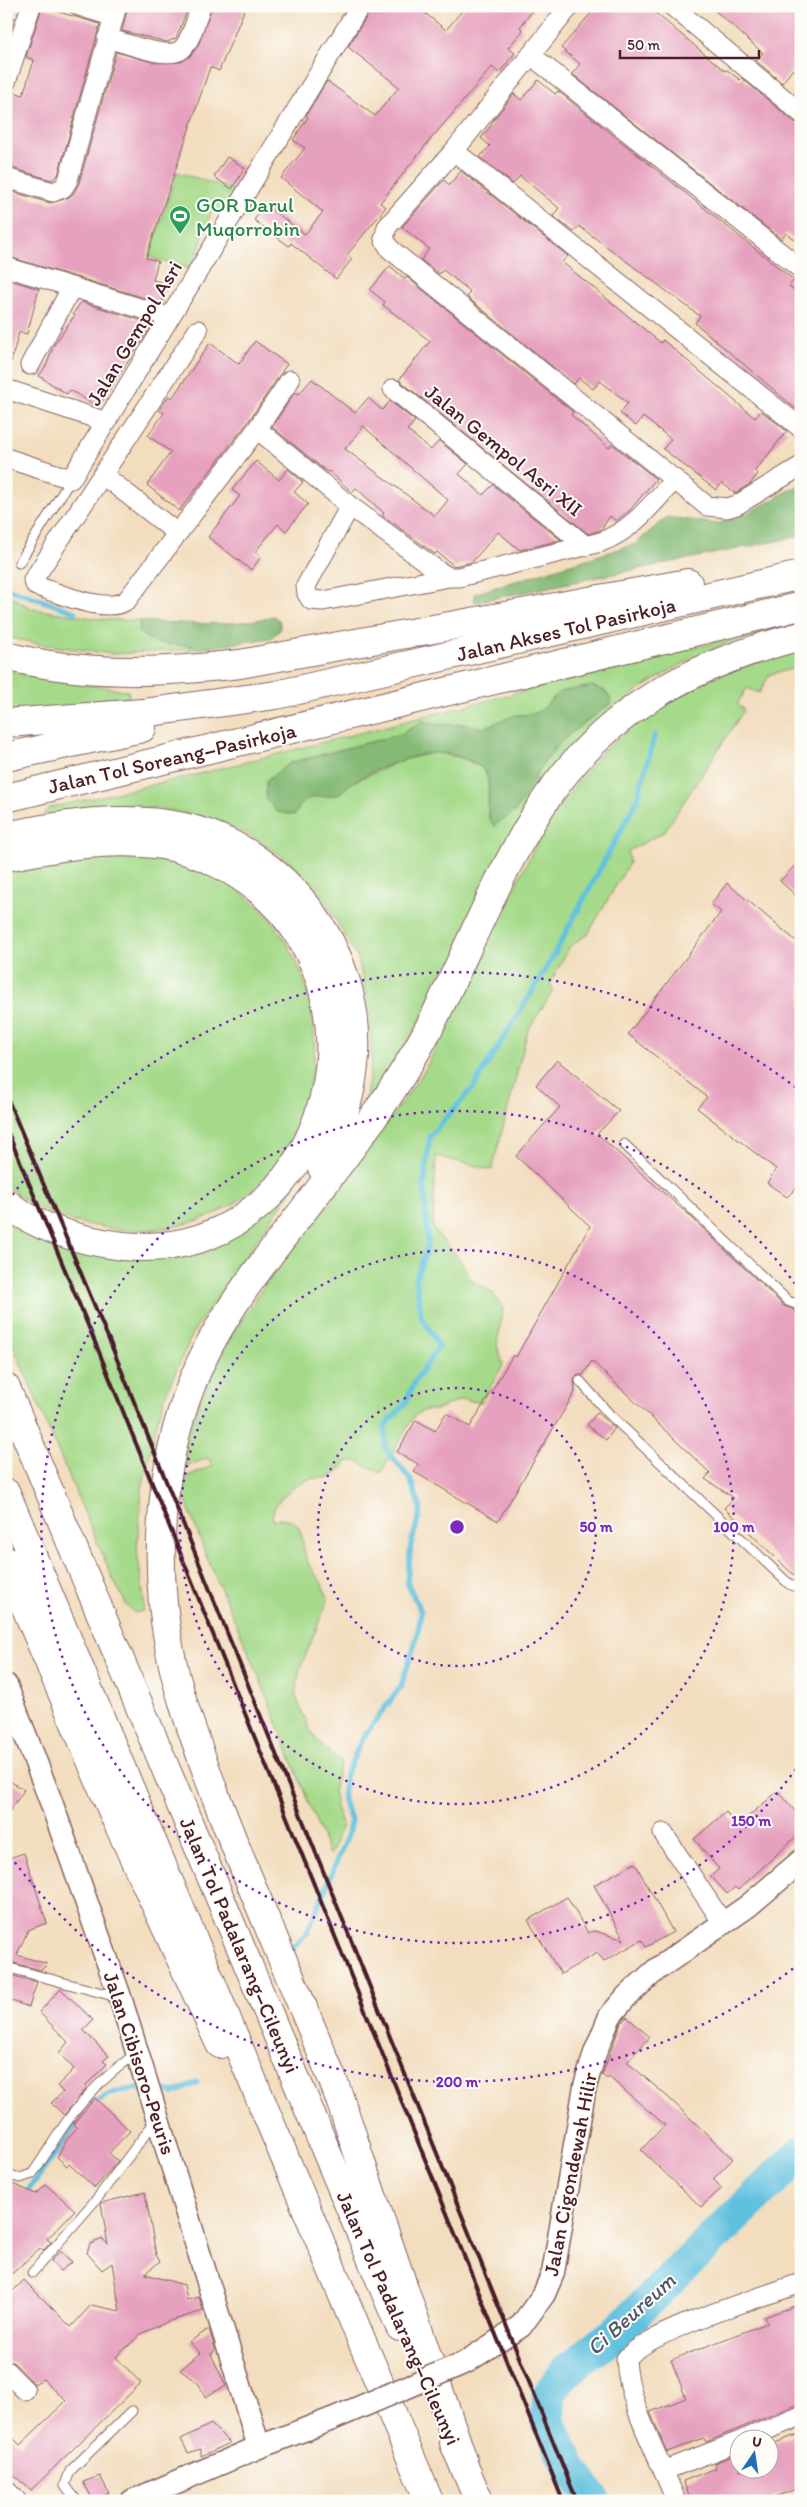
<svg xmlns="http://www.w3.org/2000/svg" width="807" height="2507" viewBox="0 0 807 2507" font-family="Itim,sans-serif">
<rect width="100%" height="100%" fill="#fdfcf7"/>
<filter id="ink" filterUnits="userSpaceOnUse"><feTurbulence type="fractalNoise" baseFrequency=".02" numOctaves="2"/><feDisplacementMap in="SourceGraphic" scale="10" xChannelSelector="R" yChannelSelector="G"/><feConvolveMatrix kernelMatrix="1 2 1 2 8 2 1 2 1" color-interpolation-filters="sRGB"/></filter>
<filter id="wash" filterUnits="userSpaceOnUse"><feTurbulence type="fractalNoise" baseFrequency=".0096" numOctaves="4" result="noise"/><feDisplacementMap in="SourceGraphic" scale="20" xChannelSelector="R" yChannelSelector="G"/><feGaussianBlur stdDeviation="1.12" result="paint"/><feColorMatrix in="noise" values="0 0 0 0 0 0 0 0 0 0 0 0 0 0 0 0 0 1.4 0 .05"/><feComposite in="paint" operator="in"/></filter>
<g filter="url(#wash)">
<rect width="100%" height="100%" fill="#f2ddbe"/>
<path fill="#a5da8a" stroke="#787c5a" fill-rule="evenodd" d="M177 172 234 190 226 213 212 209 192 270 149 257Z
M6 594 33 609 100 619 140 621 139 633 157 643 193 646 197 649 113 654 39 644 6 637Z
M767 629V633L722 645 678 666 637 691 582 738 385 1081 363 1114 372 1061 369 1006 358 959 318 888 285 858 263 843 248 834 205 817 156 808H100L47 816 43 814 49 808 191 776ZM559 692 610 704 565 737 542 764 535 779 529 785 515 812 488 818V784L487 775 482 768 465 759 435 752 400 761 351 783 337 795 311 796 303 800 290 763 401 734 422 721 438 725 467 724 484 728 515 715 533 714 541 710Z
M801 650V667L770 674 759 693 747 688 737 704 744 710 664 832 628 851 629 863 588 934 570 946 550 983 553 991 528 1030 492 1170 436 1156 433 1222 434 1230 459 1258 472 1281 492 1292 503 1308 497 1345 503 1365 481 1403 462 1399 436 1410H425L414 1416 381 1473 357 1461H347C343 1466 339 1472 334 1475 326 1480 318 1477 310 1479 296 1483 268 1504 273 1520 308 1512 299 1544 308 1563 311 1570 317 1575 321 1582 324 1587 326 1594 328 1600L300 1669 295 1694 308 1726 318 1742 341 1762 334 1787 335 1804 342 1825 331 1854 329 1855 254 1664 207 1558 178 1480 212 1466 208 1458 178 1469 195 1413 227 1342 266 1283 329 1204 425 1070 482 950 552 814 603 751 647 715 711 678 776 656Z
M6 670 43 678 128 691 130 703 6 712Z
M118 855C158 858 198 864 233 887 333 953 342 1107 254 1188 219 1221 164 1234 117 1229 76 1225 37 1213 6 1185V872L75 858Z
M294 1187 195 1329 166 1393 156 1426 142 1489 137 1550 144 1601 143 1611 135 1613 127 1606 112 1577 6 1329V1222L50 1243 88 1252 126 1258Z"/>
<path fill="#84ba76" stroke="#676c50" d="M801 484V536L475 602 474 594 635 544 667 517 717 524 750 512Z
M273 616 280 621V630L271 638 197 649 193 646 157 643 139 633 140 621C183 623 231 628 273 616Z
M592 686 605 691 611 699 610 704C586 722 560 738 543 763 535 774 522 804 514 812 508 817 500 821 494 826 481 810 497 783 482 768 472 759 449 753 436 753 417 752 365 773 350 784 346 787 343 791 339 794 336 796 331 795 328 796 307 797 305 797 295 815L277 812 266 799V781L290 763 401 734 423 721 438 725 467 724 484 728 515 715 533 714 541 710 559 692Z"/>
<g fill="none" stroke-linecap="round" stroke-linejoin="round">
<path stroke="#61c1df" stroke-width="5.5" d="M6 588 75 612
M291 1950 308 1931 348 1834 351 1820 343 1801 345 1777 362 1739 401 1686 417 1637 421 1612 407 1582 411 1545 421 1509 410 1479 385 1448V1426L405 1404 414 1383 439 1346 421 1316 416 1278 428 1245 424 1184 430 1136 473 1088 550 962 637 800 655 735
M154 2089 174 2093 197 2083
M92 2103 117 2091 142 2088
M24 2196 79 2121"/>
<path stroke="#61c1df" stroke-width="34" d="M594 2501 571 2469 548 2420 549 2395 565 2372 615 2333 801 2153"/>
</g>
<g id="blocks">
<path fill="#e6a1be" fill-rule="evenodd" d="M128 6H189L176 38 167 42 122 31Z
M212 6H246L219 71 210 67 146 258 158 261 153 280 167 284 162 303 6 256V190L50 203 67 198 73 194 79 183 116 52 156 63 181 62 190 56 198 46Z
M373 6H416L446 30 466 6H536L520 27 523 30 508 48 515 53 499 73 492 67 425 146 380 203 386 207 347 255 352 259 336 279 291 243 289 246 254 220 265 205 305 234 323 212 281 178 305 148 293 140 308 117 306 115 327 81 375 116 399 87 348 47Z
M597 6H652V10L725 71 727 70 740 80 742 78 794 122 801 124V245L786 233 781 239 572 74 580 64 561 48Z
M710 6H801V76L793 69 782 83 756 61 763 53Z
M42 7 100 24 58 175 52 180 12 168 13 164 6 161V93L12 91 23 95 34 60 26 57Z
M6 15 15 18 6 45Z
M538 80 555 94 558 91 794 280 789 286 801 296V413L695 323 700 316 579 226 574 232 553 216 559 208 520 176 513 184 480 157 490 146 481 138 492 124 491 123 514 94 521 100Z
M227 157 245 168 232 189 214 177Z
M461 171 568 256 562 262 661 343 663 340 755 418 761 411 787 431 755 471 758 474 750 484 735 493 722 483 716 490 663 449 671 439 643 417 636 426 620 413 628 403 600 381 593 389 579 378 574 384 467 297 470 291 443 270 439 274 421 260 429 249 402 227 444 180 449 185Z
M390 266 405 279 407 277 573 412 571 415 609 448 612 444 656 479 630 510 616 521 610 516 601 530 588 534 399 380 430 341 383 305 385 302 370 290Z
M6 279 39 289 27 334 19 332 11 362H6Z
M81 302 153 324 98 407 70 390 67 394 39 376 47 364 54 345 75 315 73 314Z
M255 341 287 364 248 422 179 511 147 485 171 452 148 436 164 413 159 410 169 396 172 398 210 343 239 364Z
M312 379 355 413 368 398 382 410 390 401 415 421 407 430 431 450 439 441 468 464 459 474 483 495 493 485 561 540 520 550 498 532 472 562 454 566 437 552 435 554 382 515 384 513 356 488 352 492 329 471 327 472 272 427 295 392 299 394ZM363 426 448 500 435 516 345 449Z
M256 461 279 480 288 469 303 482 294 492 308 504 286 531 278 524 255 552 261 557 251 570 208 537 240 496 232 490Z
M801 859V900L780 881Z
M727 883 795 940 801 942V1183L787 1197 767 1183 776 1169 697 1108 707 1097 628 1034 721 912 711 904Z
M557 1060 619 1111 597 1134 691 1217 784 1306 794 1310 801 1317V1582L724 1508 734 1498 705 1479 710 1473 592 1361 583 1375H578L574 1379 575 1392 498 1521 414 1472 418 1464 397 1452 416 1420 435 1431 446 1413 470 1427 513 1355 516 1357 590 1226 516 1156 560 1107 536 1085Z
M597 1413 615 1428 606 1440 587 1425Z
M6 1779 24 1790 6 1817Z
M778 1791 801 1818V1832L738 1890 735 1887 727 1894 711 1876 719 1869 694 1839 726 1812 736 1825 742 1822Z
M24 1853 47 1923 28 1930 17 1955 48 1964 41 1970 6 1961V1859Z
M635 1863 673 1932 646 1947 642 1940 604 1961 597 1953 561 1974 528 1920 567 1897 588 1933 595 1931 624 1940 594 1885Z
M6 1974 37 1982 29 2007 6 1999Z
M61 1989 93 2020 83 2030 109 2056 103 2061 107 2064 86 2085V2089L64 2115 51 2103 63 2092 57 2086 74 2069 59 2053 68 2042 39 2012Z
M627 2017 650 2037 627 2062 669 2098 733 2159 713 2179 722 2188 701 2207 641 2150 665 2125 609 2077 607 2079 602 2075 621 2023Z
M95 2098 130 2131 109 2153 118 2161 95 2188 69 2164 67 2166 57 2157 68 2138 77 2128 73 2124Z
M6 2181 36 2194 46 2185 75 2210 47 2239 51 2242 43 2251 40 2248 6 2279Z
M145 2192 156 2255 160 2261 145 2274 184 2285 187 2300 199 2297 203 2311 167 2322 141 2334 116 2357 141 2383 31 2490 6 2469V2431L20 2445 66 2401 43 2379 34 2384 14 2363 6 2360V2298L24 2280 71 2327 91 2305 120 2311 112 2263 102 2270 87 2253 90 2244 103 2239 108 2245 101 2203Z
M60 2251 72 2262 60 2271 51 2261Z
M801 2304V2403L706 2442 704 2438 667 2452 650 2412 686 2398 671 2360 767 2323 764 2317Z
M209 2329 215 2350 211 2354 226 2386 205 2397 199 2384 180 2370 200 2353 189 2342Z
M211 2424 230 2443 201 2456V2449L188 2453 181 2439Z
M801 2433V2487L765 2501H691L683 2481 716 2468 714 2463 740 2453V2470H770V2445Z
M100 2476 109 2493 94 2501 83 2482Z"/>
</g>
</g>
<g filter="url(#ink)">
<use href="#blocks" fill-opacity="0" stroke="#85625e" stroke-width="1"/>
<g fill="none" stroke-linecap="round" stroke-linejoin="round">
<g stroke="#85625e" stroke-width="11">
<path id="service" d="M19 563 71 479
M624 1144 788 1301 801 1306
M580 1381 609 1414 789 1584 801 1589
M6 1967 117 1997
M6 2174 20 2178 32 2174C45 2157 55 2137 68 2120 87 2094 110 2072 137 2053
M32 2273 99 2196 156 2120
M77 2501 65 2485 70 2471 132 2411"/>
</g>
<g stroke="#85625e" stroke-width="21">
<path id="minor" d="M79 6 114 17
M570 6 454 151 387 227 384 239 390 249 707 506 727 508 737 505 801 466
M672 6 801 113
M107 38C123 42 169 61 182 49 192 39 196 19 201 6
M532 56 801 269
M6 82 31 6
M454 151 801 428
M6 178 53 192 63 188 68 180 117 6
M6 267 169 317
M198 330 33 580 36 586C59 593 107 615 127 600L257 429 290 380
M30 365 72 287
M6 389 107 422
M393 389 586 546
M257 429 350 506 438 571 449 577H459L601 542C634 529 651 505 675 479
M6 458 71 479 360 6
M103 475 177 533
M350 506 306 586 307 594 311 600 323 601 449 577
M663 1833 723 1923
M6 2371 25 2390
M742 2440 801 2416
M665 2470 740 2441
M6 2490 17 2501
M676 2501C660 2458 628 2405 626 2359 649 2330 762 2297 801 2283"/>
</g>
<g stroke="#85625e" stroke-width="25">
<path id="tertiary" d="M6 1685 50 1799 120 1997 259 2447
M466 2362 521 2326 544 2294 553 2273 585 2086 595 2053 610 2016 627 1996 656 1970 748 1906 801 1861
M132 2501 259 2447 332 2419"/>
</g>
<g stroke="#85625e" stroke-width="30">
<path id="motorway" d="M6 656C84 676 161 673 240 664L688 583
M6 723 143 713 276 695 801 575
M6 757 142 728
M6 798 801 606
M6 836C64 824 124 814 183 827 286 850 361 950 355 1056 352 1095 340 1133 322 1168
M6 857C57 847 110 837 162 845 197 851 232 868 259 890 402 1010 316 1265 123 1246 81 1241 40 1230 6 1203
M6 1388 400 2327
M6 1493 429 2501
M6 1561 114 1815 220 2044
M454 2443 479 2501
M463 2460C434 2376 405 2292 376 2207 362 2167 350 2126 335 2086 296 1986 250 1889 213 1789 196 1742 178 1695 169 1646 153 1559 160 1465 192 1383 215 1323 256 1272 295 1221 343 1159 392 1098 429 1028 466 955 496 877 540 808 602 711 692 664 801 636"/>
</g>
<use href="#service" stroke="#fff" stroke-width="9"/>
<use href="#minor" stroke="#fff" stroke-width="19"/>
<use href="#tertiary" stroke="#fff" stroke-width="22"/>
<use href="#motorway" stroke="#fff" stroke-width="28"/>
<path stroke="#4a1f2b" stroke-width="4" d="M6 1095 112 1347 577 2501
M6 1128 97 1347 563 2501"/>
<g stroke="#85625e" stroke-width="25" stroke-linecap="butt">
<path id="tertiary-bridge" d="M332 2419 466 2362"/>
</g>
<use href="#tertiary-bridge" stroke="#fff" stroke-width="22"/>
</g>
</g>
<g fill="none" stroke="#7b2cbf" stroke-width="2.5" stroke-dasharray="2.5 5">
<circle cx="457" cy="1527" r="139"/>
<circle cx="457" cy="1527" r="277"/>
<path d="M800 1763A416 416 0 1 1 800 1291"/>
<path d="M799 1964A555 555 0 0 1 8 1853M8 1201A555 555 0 0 1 799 1090"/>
</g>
<defs>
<g id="stadium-pin" transform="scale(1.125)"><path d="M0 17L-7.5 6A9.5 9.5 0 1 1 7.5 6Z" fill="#2e9e5b" stroke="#fdfcf7"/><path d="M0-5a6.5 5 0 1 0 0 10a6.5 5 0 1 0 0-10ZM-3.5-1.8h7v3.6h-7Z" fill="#fff"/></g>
</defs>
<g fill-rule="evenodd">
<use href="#stadium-pin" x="180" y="216"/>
</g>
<g text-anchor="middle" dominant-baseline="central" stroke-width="4" stroke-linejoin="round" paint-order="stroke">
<g font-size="21" fill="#27864d" stroke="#fdfcf7" text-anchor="start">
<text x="196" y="204">GOR Darul<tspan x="196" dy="24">Muqorrobin</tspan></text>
</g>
<g font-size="21" fill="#4a1f2b" stroke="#fdfcf7">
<text transform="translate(134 333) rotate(-59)">Jalan Gempol Asri</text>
<text transform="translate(504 450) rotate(39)">Jalan Gempol Asri XII</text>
<text transform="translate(566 629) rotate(-13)">Jalan Akses Tol Pasirkoja</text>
<text transform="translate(172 758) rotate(-13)">Jalan Tol Soreang–Pasirkoja</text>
<text transform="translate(240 1945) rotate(67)">Jalan Tol Padalarang–Cileunyi</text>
<text transform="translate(140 2063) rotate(72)">Jalan Cibisoro-Peuris</text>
<text transform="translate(570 2174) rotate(-79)">Jalan Cigondewah Hilir</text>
<text transform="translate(399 2318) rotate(66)">Jalan Tol Padalarang–Cileunyi</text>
</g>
<g font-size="22" font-style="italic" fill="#52586a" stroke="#fdfcf7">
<text transform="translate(631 2314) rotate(-42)">Ci Beureum</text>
</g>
</g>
<circle cx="457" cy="1527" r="8" fill="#7b2cbf" stroke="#fdfcf7" stroke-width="2.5"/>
<g font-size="15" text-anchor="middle" font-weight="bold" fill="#7b2cbf" stroke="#fdfcf7" stroke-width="4" stroke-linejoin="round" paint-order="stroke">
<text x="596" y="1532">50 m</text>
<text x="734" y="1532">100 m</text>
<text x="751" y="1826">150 m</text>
<text x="457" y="2087">200 m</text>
</g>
<rect width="807" height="2507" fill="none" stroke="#fdfcf7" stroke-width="25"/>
<g transform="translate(754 2454) rotate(13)"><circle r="24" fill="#fdfcf7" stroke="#b5a4a5"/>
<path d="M0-4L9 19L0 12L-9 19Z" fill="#1f6fb2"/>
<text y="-8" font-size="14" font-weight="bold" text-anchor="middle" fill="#4a1f2b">U</text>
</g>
<path d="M620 50v8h139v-8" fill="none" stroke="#4a1f2b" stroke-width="2.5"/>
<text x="627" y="50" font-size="15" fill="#4a1f2b" stroke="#fdfcf7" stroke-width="4" paint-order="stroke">50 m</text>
</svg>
